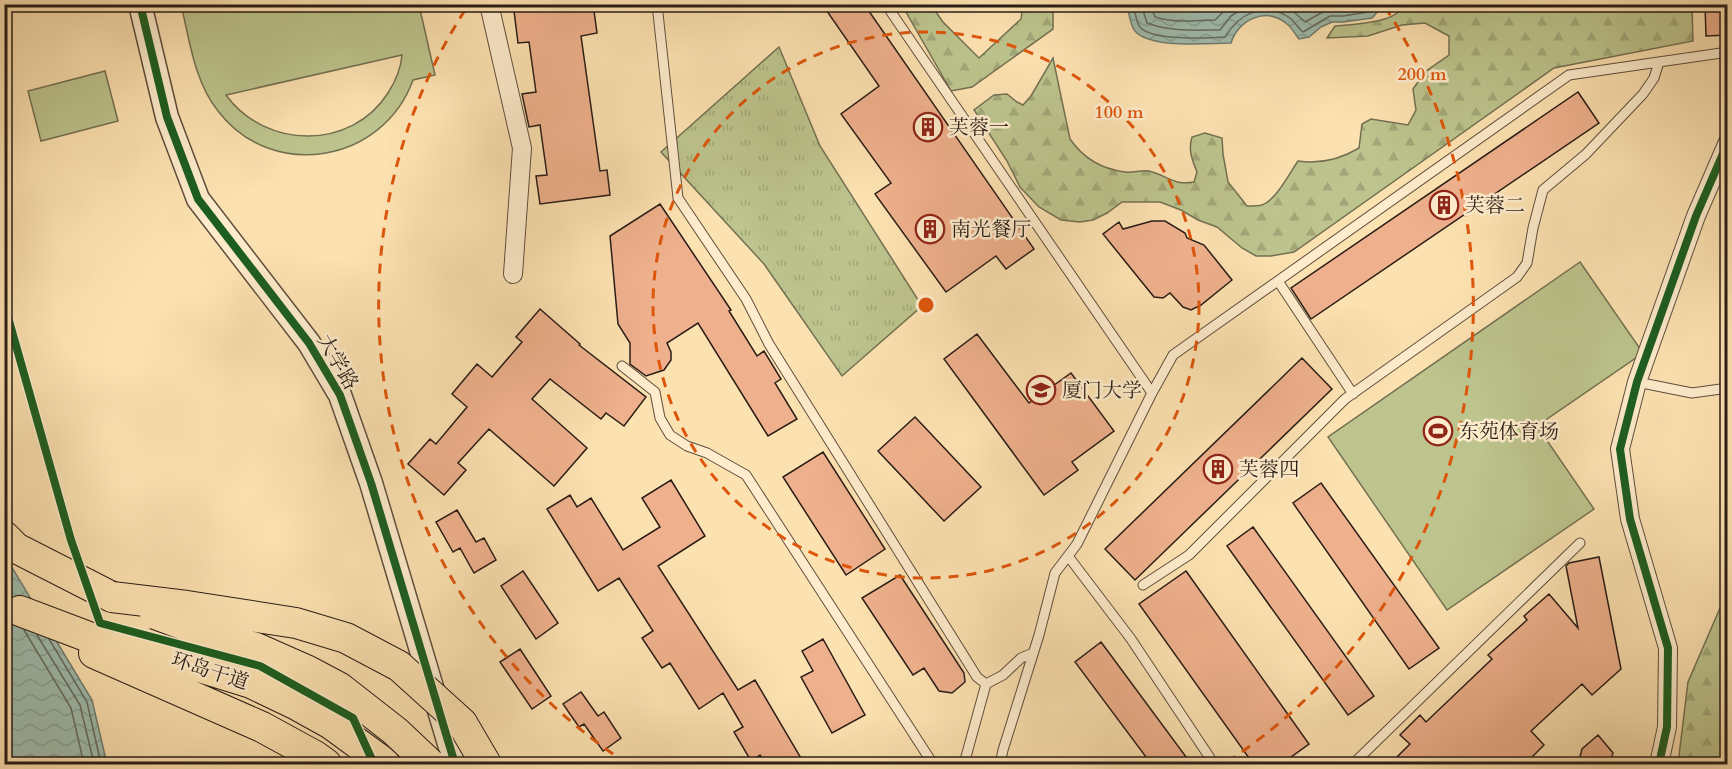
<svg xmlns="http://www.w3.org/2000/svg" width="1732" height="769" viewBox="0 0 1732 769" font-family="Cardo,'Noto Serif SC',serif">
<defs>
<pattern id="forest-firs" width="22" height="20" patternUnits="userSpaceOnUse" patternTransform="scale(1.5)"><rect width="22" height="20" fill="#bdc48d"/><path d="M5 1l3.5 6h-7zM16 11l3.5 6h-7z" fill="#a2a879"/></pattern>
<pattern id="park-tufts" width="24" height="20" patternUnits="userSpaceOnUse" patternTransform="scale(1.5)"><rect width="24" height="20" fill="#bdc48d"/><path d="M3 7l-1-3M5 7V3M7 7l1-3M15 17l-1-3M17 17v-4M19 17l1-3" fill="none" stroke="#a2a879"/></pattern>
<pattern id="water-waves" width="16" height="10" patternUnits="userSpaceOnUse" patternTransform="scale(1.5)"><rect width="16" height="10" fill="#9fbdae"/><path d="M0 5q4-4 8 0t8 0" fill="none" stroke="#89a295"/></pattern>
</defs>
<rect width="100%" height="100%" fill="#fde2b1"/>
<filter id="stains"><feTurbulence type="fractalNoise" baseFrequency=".00333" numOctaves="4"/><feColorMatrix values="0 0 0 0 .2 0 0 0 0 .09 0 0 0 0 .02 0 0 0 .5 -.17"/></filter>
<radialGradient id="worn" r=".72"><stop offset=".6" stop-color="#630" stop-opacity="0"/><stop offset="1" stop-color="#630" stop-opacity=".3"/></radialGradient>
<path fill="#bdc48d" stroke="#737052" stroke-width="1.5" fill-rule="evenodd" d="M181 5H419L435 75 413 80C383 163 272 182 218 111 194 81 190 41 181 5ZM402 55C401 68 395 82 388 93 351 151 265 149 226 95Z
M105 71 118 121 41 141 28 91Z
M1580 262 1643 353 1537 426 1594 509 1447 610 1328 437Z"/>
<path fill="url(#forest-firs)" stroke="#737052" stroke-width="1.5" d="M1594 4 1602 9 1609 5H1692L1693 41 1554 68 1294 252 1271 256H1256L1242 248 1217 227 1198 220 1181 210 1160 202H1122L1107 213 1093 220 1080 222 1061 220 1039 207 1020 187 1007 161 974 110 994 95 1007 94 1017 102 1023 105 1031 96 1053 58 1070 139C1083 158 1101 169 1125 172 1133 173 1141 170 1149 171 1166 175 1174 186 1194 182L1197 172C1192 160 1188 149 1192 137L1205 133 1222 138 1223 154 1228 182 1247 206C1251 206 1258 206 1262 205 1276 200 1289 174 1298 161 1320 164 1341 159 1359 148L1362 124 1371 119 1408 125 1416 110 1413 89 1426 71 1449 55V36L1425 23 1402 25 1368 36 1327 38 1335 26C1354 24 1395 24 1404 5Z
M902 5H931L943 22 979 58 1021 19 1023 5H1053V29L972 87 951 91Z
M1727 592V764H1678L1688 682Z"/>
<path fill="url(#park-tufts)" stroke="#737052" stroke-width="1.5" d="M779 47 820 146 922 306 842 376 764 264 661 152Z"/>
<path fill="url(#water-waves)" stroke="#707d71" stroke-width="1.5" d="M1127 5V4L1381 5 1379 10 1372 18 1343 22H1332L1321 27 1309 37 1299 39C1295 34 1292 28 1287 24 1266 6 1238 20 1231 43 1208 43 1150 49 1135 31 1130 26 1129 12 1127 5Z
M4 552 8 561 92 700 107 764H5Z"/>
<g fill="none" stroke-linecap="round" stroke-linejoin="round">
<path stroke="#646c62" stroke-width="1.5" d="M1133 4C1135 11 1136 22 1140 27 1151 41 1208 38 1225 37 1239 14 1264 0 1290 18 1295 22 1298 28 1303 32L1330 16H1343L1368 12 1375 4
M1141 4 1147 23C1171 32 1195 30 1220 30L1231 16 1250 4
M1150 4 1155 17C1174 23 1195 21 1215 20L1231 4
M1281 4 1294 12 1305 22 1328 9H1343L1366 4
M24 630 71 708 84 764
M37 635 80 705 94 764
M49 639 87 702 101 764"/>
</g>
<path fill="#efb18d" stroke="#291c16" stroke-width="1.5" d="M569 4H593L597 33 581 36 600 171 607 170 610 195 540 204 536 176 547 175 540 125 529 127 522 94 536 92 529 42 518 43 514 11Z
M822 4H864L1034 249 1006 269 996 256 946 292 875 194 891 183 841 114 879 86Z
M1705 4H1728V35L1706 36Z
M1578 92 1599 123 1311 319 1291 288Z
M660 204 731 310 729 311 757 356 764 351 781 379 775 383 797 419 768 436 698 323 667 343 671 352V360L664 370 646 376 630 364V343L618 324 610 236Z
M1152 221H1165L1185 233 1187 238 1204 245 1232 280 1201 305 1191 310 1183 307 1170 293 1163 298 1154 297 1103 234 1119 222 1123 229Z
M540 309 580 344 579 345 646 397 624 426 606 413 601 419 550 379 532 399 587 448 554 486 489 429 458 463 466 470 444 495 408 464 430 439 436 444 467 407 452 394 477 364 492 377 522 342 516 337Z
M977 334 1029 403 1071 373 1114 431 1072 462 1078 470 1044 495 944 359Z
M1302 358 1332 389 1135 580 1105 549Z
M915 417 981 487 944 521 878 451Z
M823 452 885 549 846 575 783 477Z
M671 480 705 536 658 566 738 690 755 680 805 765H766L760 755 751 761 734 732 743 727 723 693 699 709 670 663 662 668 642 638 653 631 619 578 598 591 547 509 570 495 577 507 591 498 623 550 660 527 642 498Z
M1321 483 1439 648 1409 669 1293 503Z
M457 510 476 542 484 538 496 560 474 573 460 548 453 552 436 522Z
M1253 527 1374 696 1348 715 1227 546Z
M1599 557 1621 669 1592 695 1582 684 1531 731 1544 745 1524 765H1389L1410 744 1400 735 1420 715 1426 722 1492 659 1488 655 1527 620 1524 616 1549 594 1578 628 1566 566 1569 563Z
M523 571 558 623 536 639 501 586Z
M1186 571 1309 744 1280 765H1254L1139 604Z
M900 575 964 673 965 682 952 693 939 691 924 668 913 675 862 598Z
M823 639 865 715 832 733 801 677 813 671 802 651Z
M1101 642 1192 765H1152L1075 662Z
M520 649 551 696 532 709 500 662Z
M581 692 598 716 604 712 621 738 603 751 584 724 579 727 563 704Z
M1598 735 1613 753 1609 765H1578L1582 749Z"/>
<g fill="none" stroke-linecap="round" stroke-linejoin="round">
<g stroke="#5e4e3d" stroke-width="11">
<path id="service" d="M657 4 678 198 746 299 769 344 977 677 986 684 1003 675 1021 658 1033 653
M888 4 891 12 1152 393
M1278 281 1353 394
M622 366 655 392 660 418 670 435 687 446 707 453 746 475 933 764
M1637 382 1692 393 1728 388
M1068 556 1131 639 1214 764
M1143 585 1189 555 1345 399 1517 277 1527 263 1533 228 1543 190 1586 154 1643 94 1654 78 1659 62
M964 764 986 684
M1000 764 1003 750 1039 635 1055 573 1077 544 1152 393 1173 355 1569 75 1728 52
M1353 764 1580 543"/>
</g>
<g stroke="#5e4e3d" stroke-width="20">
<path id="minor" d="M489 4 522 148 513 274
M1659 764 1667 727 1668 648 1630 519 1620 449 1637 382 1696 216 1728 142"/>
</g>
<g stroke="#5e4e3d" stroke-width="25">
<path id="tertiary" d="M140 4 167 117 198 199 309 343 340 395 371 483 455 764"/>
</g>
<g stroke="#291c16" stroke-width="32">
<path id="trunk" d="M4 536 16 548 112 597
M20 611 94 639 121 647 154 653 251 683 295 704 331 724 379 759 385 764
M94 653 262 727 315 756 326 764"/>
</g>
<use href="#service" stroke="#feeccc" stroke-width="9"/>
<use href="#minor" stroke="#feeccc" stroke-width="18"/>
<use href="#tertiary" stroke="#feeccc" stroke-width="22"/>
<use href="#trunk" stroke="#fde2b1" stroke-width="30"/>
<g stroke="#291c16" stroke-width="32" stroke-linecap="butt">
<path id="trunk-bridge" d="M112 597 187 606 296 623 346 638 399 666 462 723 486 764
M155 614 217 637 256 648 308 671 340 688 395 731 430 764"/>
</g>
<use href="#trunk-bridge" stroke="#fde2b1" stroke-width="30"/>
<g stroke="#feeccc" stroke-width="11">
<path id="cycleway" d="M140 4 167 117 198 199 309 343 340 395 371 483 455 764
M4 303 71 540 100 623 260 666 353 718 374 764
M1659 764 1667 727 1668 648 1630 519 1620 449 1637 382 1696 216 1728 142"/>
</g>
<use href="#cycleway" stroke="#1b5e20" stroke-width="8"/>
</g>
<g fill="none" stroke="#de560c" stroke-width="3" stroke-dasharray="10 8">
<circle cx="926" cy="305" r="273"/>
<path d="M628 764A547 547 0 0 1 467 7M1385 7A547 547 0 0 1 1224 764"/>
</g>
<defs>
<g id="building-ring" transform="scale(1.5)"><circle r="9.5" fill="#feeccc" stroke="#8f2418" stroke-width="1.5"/><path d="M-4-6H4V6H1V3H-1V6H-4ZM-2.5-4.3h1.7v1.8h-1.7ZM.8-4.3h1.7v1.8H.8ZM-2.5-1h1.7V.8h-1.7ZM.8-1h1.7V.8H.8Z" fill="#8f2418"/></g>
<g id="university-ring" transform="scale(1.5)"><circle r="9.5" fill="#feeccc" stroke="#8f2418" stroke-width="1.5"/><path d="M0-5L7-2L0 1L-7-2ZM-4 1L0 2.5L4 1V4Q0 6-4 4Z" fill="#8f2418"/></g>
<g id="stadium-ring" transform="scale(1.5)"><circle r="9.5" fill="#feeccc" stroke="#8f2418" stroke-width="1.5"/><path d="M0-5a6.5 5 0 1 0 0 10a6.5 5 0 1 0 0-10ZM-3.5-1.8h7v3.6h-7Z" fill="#8f2418"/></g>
</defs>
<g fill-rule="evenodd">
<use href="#building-ring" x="928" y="127"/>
<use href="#building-ring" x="1444" y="205"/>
<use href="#building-ring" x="930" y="229"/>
<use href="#university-ring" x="1041" y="390"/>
<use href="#stadium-ring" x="1438" y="431"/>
<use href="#building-ring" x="1218" y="469"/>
</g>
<g text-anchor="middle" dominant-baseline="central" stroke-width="5" stroke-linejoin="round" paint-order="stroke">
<g font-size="20" fill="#291c16" stroke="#feeccc" text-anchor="start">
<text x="949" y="127">芙蓉一</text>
<text x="1465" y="205">芙蓉二</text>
<text x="951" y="229">南光餐厅</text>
<text x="1062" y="390">厦门大学</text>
<text x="1459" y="431">东苑体育场</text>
<text x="1239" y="469">芙蓉四</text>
</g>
<g font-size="20" fill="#291c16" stroke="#feeccc">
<text transform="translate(338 362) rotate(60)">大学路</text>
<text transform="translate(210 671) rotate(18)">环岛干道</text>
</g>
</g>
<circle cx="926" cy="305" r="9" fill="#de560c" stroke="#feeccc" stroke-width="3"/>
<g font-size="18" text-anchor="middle" font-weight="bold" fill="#de560c" stroke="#feeccc" stroke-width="5" stroke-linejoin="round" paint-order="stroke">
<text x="1422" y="80">200 m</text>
<text x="1119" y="118">100 m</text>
</g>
<rect width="1732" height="769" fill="none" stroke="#fde2b1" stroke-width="24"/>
<rect x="6" y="6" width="1720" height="757" fill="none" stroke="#291c16" stroke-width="3"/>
<rect x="12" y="12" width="1708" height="745" fill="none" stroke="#291c16" stroke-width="1.5"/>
<rect width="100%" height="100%" filter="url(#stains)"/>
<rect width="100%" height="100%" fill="url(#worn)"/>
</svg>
